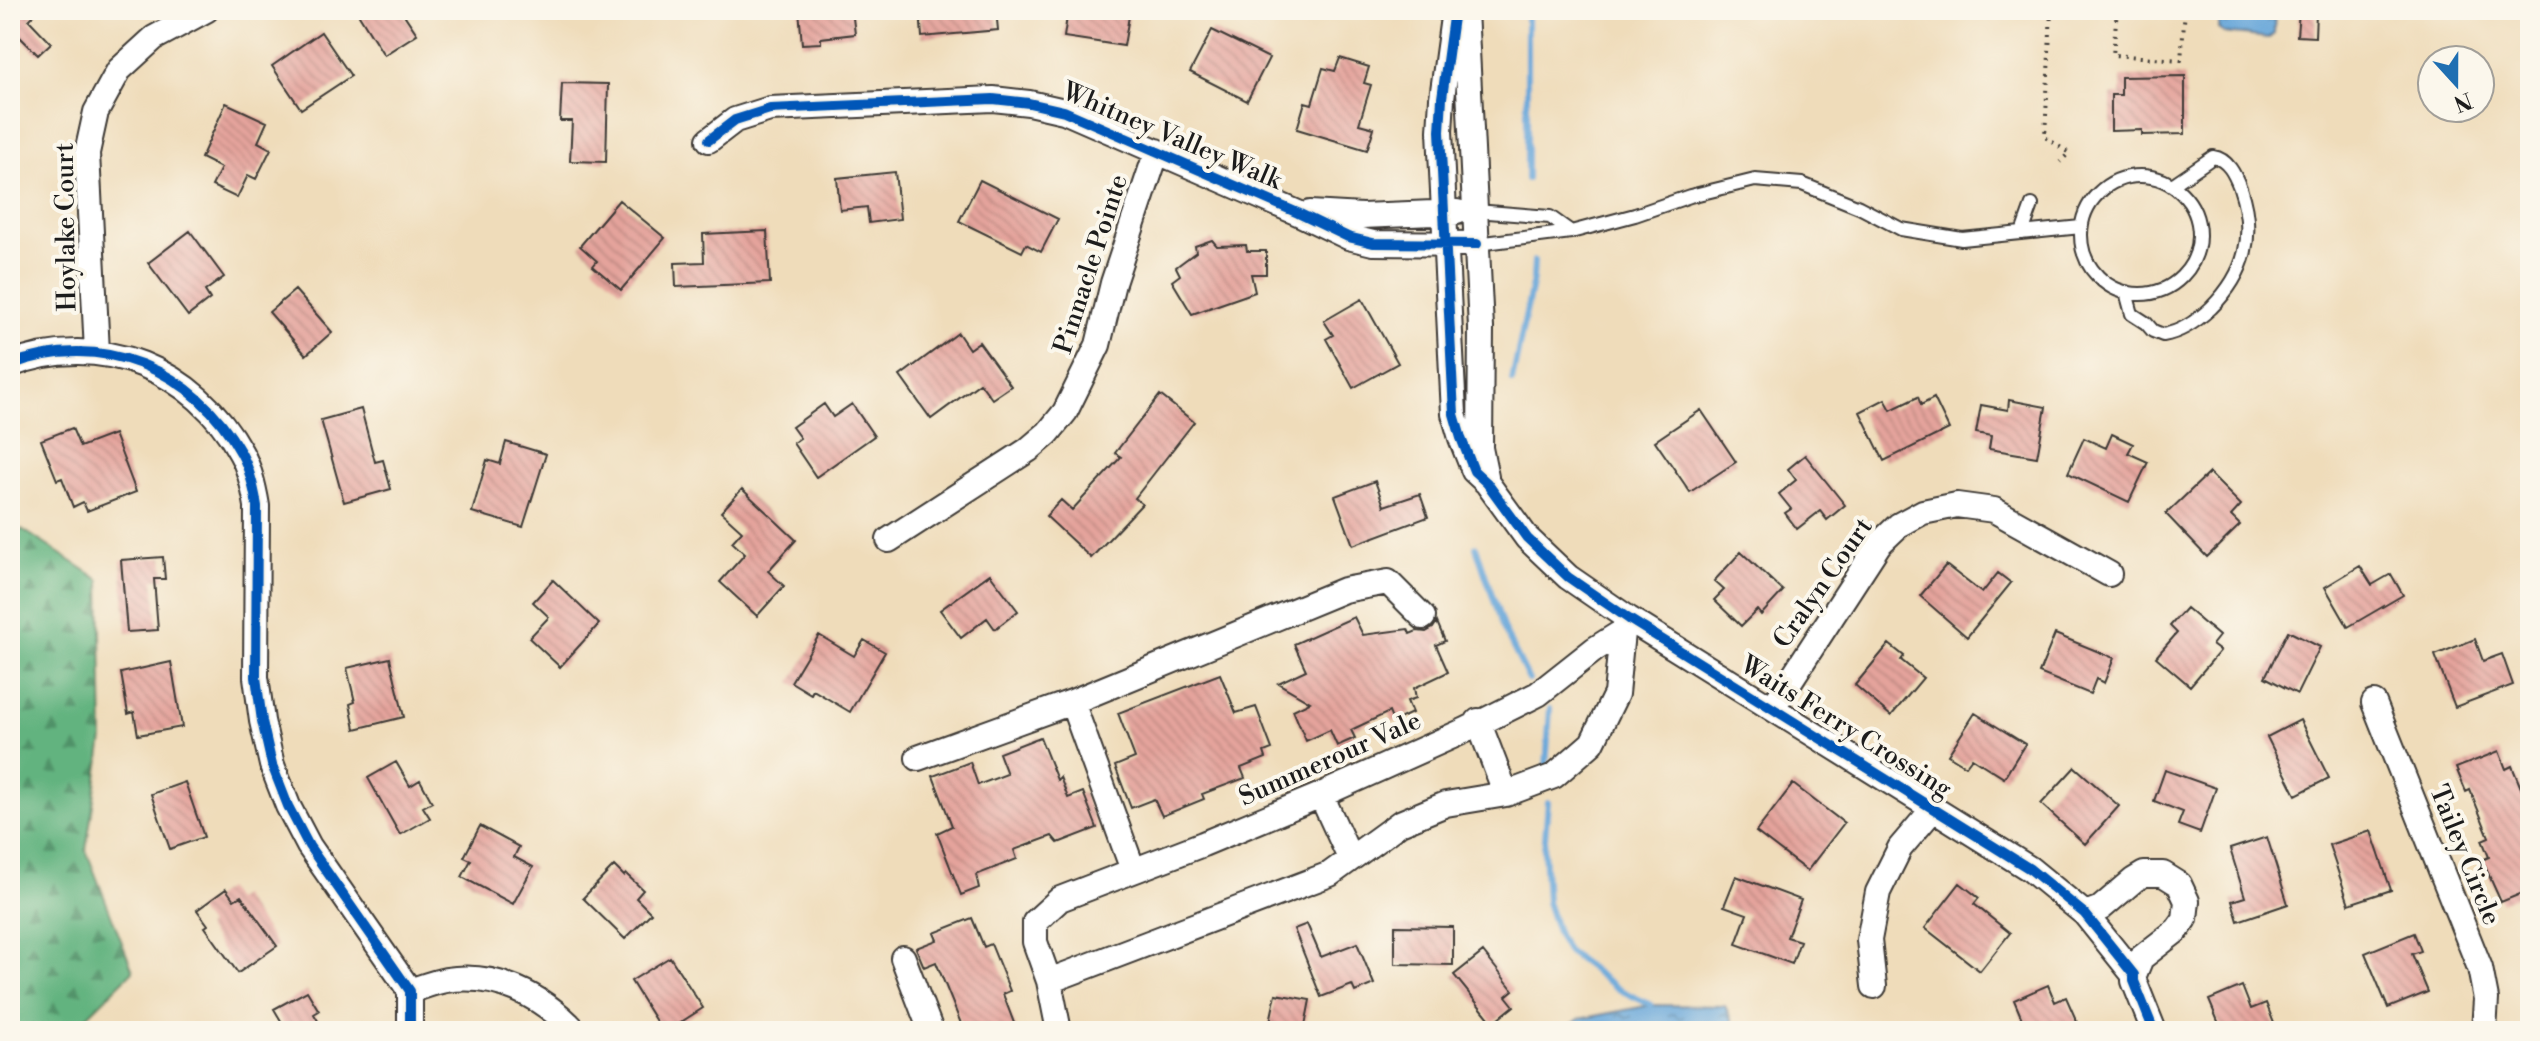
<svg xmlns="http://www.w3.org/2000/svg" width="2540" height="1041" viewBox="0 0 2540 1041" font-family="'Libre Bodoni',serif">
<defs>
<pattern id="forest-firs" width="22" height="20" patternUnits="userSpaceOnUse" patternTransform="scale(2)"><rect width="22" height="20" fill="#62b37f"/><path d="M5 1l3.5 6h-7zM16 11l3.5 6h-7z" fill="#509167"/></pattern>
<pattern id="water-ripples" width="26" height="14" patternUnits="userSpaceOnUse" patternTransform="scale(2)"><rect width="26" height="14" fill="#66a6d9"/><path d="M2 4q2-2 4 0t4 0M15 11q2-2 4 0t4 0" fill="none" stroke="#5386af"/></pattern>
<pattern id="building-back-hatch" width="6" height="6" patternUnits="userSpaceOnUse" patternTransform="scale(2)"><rect width="6" height="6" fill="#e4a39b"/><path d="M-1 5l2 2M0 0l6 6M5-1l2 2" fill="none" stroke="#c38c85"/></pattern>
</defs>
<rect width="100%" height="100%" fill="#fbf7ec"/>
<filter id="ink" filterUnits="userSpaceOnUse"><feTurbulence type="fractalNoise" baseFrequency=".0125" numOctaves="2"/><feDisplacementMap in="SourceGraphic" scale="16" xChannelSelector="R" yChannelSelector="G"/><feConvolveMatrix kernelMatrix="1 2 1 2 8 2 1 2 1" color-interpolation-filters="sRGB"/></filter>
<filter id="wash" filterUnits="userSpaceOnUse"><feTurbulence type="fractalNoise" baseFrequency=".006" numOctaves="4" result="noise"/><feDisplacementMap in="SourceGraphic" scale="32" xChannelSelector="R" yChannelSelector="G"/><feGaussianBlur stdDeviation="1.8" result="paint"/><feColorMatrix in="noise" values="0 0 0 0 0 0 0 0 0 0 0 0 0 0 0 0 0 1.4 0 .05"/><feComposite in="paint" operator="in"/></filter>
<g filter="url(#wash)">
<rect width="100%" height="100%" fill="#efdcba"/>
<path fill="url(#forest-firs)" stroke="#3f684e" stroke-width="2" d="M22 529 100 580 103 739 86 850 133 971 72 1031H10V541Z"/>
<path fill="url(#water-ripples)" stroke="#41617a" stroke-width="2" d="M2220 10H2275L2274 34 2269 38 2224 33 2218 29Z
M1651 1005 1725 1006 1737 1031H1568L1567 1028 1579 1019Z"/>
<g fill="none" stroke-linecap="round" stroke-linejoin="round">
<path stroke="#66a6d9" stroke-width="6" d="M1527 179V10
M1512 381 1533 279 1534 261
M1476 547 1504 630 1529 680
M1546 767 1550 709
M1548 802 1544 850 1547 902 1558 935 1567 951 1618 989 1651 1005"/>
</g>
<g id="blocks">
<path fill="url(#building-back-hatch)" d="M10 10H39L29 20 51 43 38 55 10 27Z
M356 10H401L417 34 384 55Z
M799 10H852L855 34 821 38V43L802 44Z
M920 10H996L998 30 922 37Z
M1068 10H1130L1124 46 1064 37Z
M2299 10 2316 12 2315 37 2297 36Z
M1212 30 1269 58 1247 101 1190 72Z
M321 32 351 76 301 109 272 66Z
M1340 58 1369 67 1364 83 1371 85 1359 124 1374 128 1367 150 1297 129 1305 102 1312 104 1323 68 1335 71Z
M2185 76V134L2142 135V130L2111 131V95H2121V77Z
M562 83 608 84 606 162 570 161 572 121H560Z
M226 103 267 122 258 142 271 149 256 179 248 175 237 198 212 186 221 168 201 158Z
M895 172 900 219 869 223 867 207 840 210 837 178Z
M980 180 1058 219 1041 252 1026 244 1022 252 959 221Z
M619 200 665 238 621 290 593 266 597 261 580 246Z
M190 231 224 277 205 291 210 299 188 316 148 263Z
M767 231 770 283 676 287 675 263 704 262 703 234Z
M1212 240 1217 246 1246 245 1247 251H1266V274H1251L1255 292 1192 314 1172 281 1180 275 1176 267 1196 252 1195 246Z
M295 290 332 332 306 355 269 312Z
M1362 299 1398 363 1353 388 1326 339 1333 335 1324 321Z
M958 333 969 349 979 342 1011 386 992 399 980 383 931 419 900 376Z
M1160 395 1194 422 1135 498 1142 504 1091 558 1046 516 1061 500 1072 510 1121 457 1115 453Z
M1918 397 1921 405 1934 398 1949 429 1884 461 1860 412 1885 399 1891 410Z
M2009 400 2046 407 2037 457 1989 449 1991 436 1976 433 1981 405 2008 410Z
M824 404 833 417 852 404 874 436 816 477 793 443 800 438 792 427Z
M361 409 375 462 383 460 391 489 344 502 321 420Z
M1701 410 1736 462 1690 492 1655 441Z
M72 428 80 447 114 434 136 492 87 511 83 502 73 507 62 478 57 480 41 440Z
M2112 434 2133 444 2128 453 2148 462 2129 502 2068 473 2084 438 2106 448Z
M506 442 546 454 523 527 472 512 487 460 500 464Z
M1805 455 1845 505 1827 520 1820 511 1797 529 1785 513 1791 509 1779 494 1796 480 1788 469Z
M2209 473 2241 505 2231 516 2240 525 2207 557 2166 514Z
M1375 481 1384 506 1420 494 1428 517 1353 545 1335 496Z
M742 489 796 540 768 571 784 586 757 616 720 582 745 554 732 542 742 531 721 512Z
M1741 552 1783 591 1761 615 1757 610 1741 626 1714 600 1724 590 1714 581Z
M163 557 165 579H154L158 630 127 632 121 560Z
M1946 565 1982 593 1998 573 2011 583 1967 637 1920 596Z
M2360 566 2372 585 2391 574 2403 595 2348 627 2325 587Z
M990 574 1018 611 995 629 987 618 961 638 940 610Z
M553 580 599 624 560 667 529 638 549 617 533 602Z
M2186 608 2219 636 2212 645 2220 651 2190 686 2156 657 2177 633 2170 626Z
M1354 617 1363 635 1408 629 1410 634 1417 631 1426 632 1433 628 1437 622 1445 641 1436 645 1448 672 1414 688 1416 698 1407 701 1412 713 1393 722 1389 712 1351 730 1355 738 1337 746 1330 730 1306 741 1293 710 1310 702 1278 683 1306 670 1294 644Z
M2288 631 2320 647 2297 694 2265 677Z
M2055 634 2114 658 2104 683 2096 679 2090 694 2039 673Z
M819 635 854 656 864 640 885 652 850 712 813 690 811 694 791 682Z
M2475 639 2483 661 2502 654 2513 685 2455 707 2435 655Z
M1889 644 1904 656 1901 660 1923 678 1891 716 1855 685Z
M390 658 404 717 355 729 350 704 355 702 347 668Z
M171 662 182 727 138 735 134 712 128 714 121 673Z
M1220 674 1236 713 1256 707 1272 749 1264 752 1266 758 1241 768 1245 778 1202 794 1204 799 1162 816 1154 799 1131 808 1115 766 1135 758 1118 713Z
M1975 713 2025 744 2004 778 1972 758 1966 766 1948 755Z
M2300 720 2329 778 2296 795 2267 737Z
M1040 737 1057 780 1060 777 1068 798 1083 792 1097 828 1058 843 1052 836 1014 850 1017 859 976 875 979 888 961 895 937 833 952 826 933 776 970 762 978 785 1007 774 999 753Z
M2499 751 2506 769 2512 766 2530 810V890L2501 902 2482 860 2489 857 2482 840 2489 837 2470 790 2466 792 2456 768Z
M396 762 410 786 420 780 432 802 423 807 430 818 400 835 368 778Z
M2075 767 2119 806 2085 844 2041 804Z
M2165 770 2216 788 2200 833 2178 825 2183 812 2154 801Z
M185 782 204 837 170 849 151 794Z
M1793 784 1844 823 1807 871 1756 832Z
M480 826 519 847 514 857 533 867 513 904 462 877 471 860 464 857Z
M2371 831 2391 890 2349 904 2329 845Z
M2267 837 2288 904 2238 921 2232 901 2245 897 2230 849Z
M614 866 624 876 626 874 643 890 636 898 651 913 625 939 583 898Z
M1736 876 1801 900 1787 937 1800 941 1792 964 1736 944 1747 914 1724 906Z
M1960 883 1979 898 1974 904 2010 933 1980 971 1925 928Z
M226 889 234 900 241 896 277 946 238 973 205 927 208 925 197 910Z
M972 918 984 947 991 944 1010 991 1003 994 1017 1031H964L936 962 924 967 916 948 937 940 934 933Z
M1307 924 1321 957 1357 943 1374 984 1355 992 1352 985 1321 997 1294 929Z
M1395 926 1453 927V965L1395 964Z
M2414 933 2421 951 2412 954 2428 992 2388 1008 2365 953Z
M1483 952 1513 990 1506 996 1514 1006 1493 1023 1454 975Z
M670 957 703 1008 667 1031H662L631 981Z
M2048 985 2055 1002 2066 997 2081 1031H2027L2014 1000Z
M2242 986 2251 1009 2266 1003 2277 1031H2222L2209 1000Z
M307 991 319 1011 314 1014 324 1031H287L274 1009Z
M1276 994 1310 1000 1304 1031H1268Z"/>
</g>
</g>
<g filter="url(#ink)">
<use href="#blocks" fill-opacity="0" stroke="#3c3934" stroke-width="2"/>
<g fill="none" stroke-linecap="round" stroke-linejoin="round">
<g stroke="#3c3934" stroke-width="16">
<path id="service" d="M2081 235a59 59 0 1 1 118 0a59 59 0 1 1-118 0Z
M1476 211 1550 217 1571 232
M2022 233 2032 205
M1477 244 1571 232 1635 215 1690 196 1755 180 1802 184 1859 207 1901 229 1962 239 2081 227
M2126 292 2132 314 2146 323 2153 331 2163 335C2182 332 2197 321 2211 308 2246 273 2256 235 2240 188 2235 175 2228 159 2213 157L2172 185"/>
</g>
<g stroke="#3c3934" stroke-width="28">
<path id="minor" d="M1454 10 1442 98 1440 131 1454 414 1461 438 1474 471 1487 483 1527 538 1568 577 1629 619 2030 869 2085 914 2134 975V981L2154 1031
M1465 10 1481 328 1480 448 1486 477
M709 140 735 120 770 109 993 99 1029 103 1064 111 1298 213 1348 237 1373 243 1477 244
M1310 213 1362 216 1457 212
M97 352 87 153 96 112 119 70 154 38 206 10
M10 365C100 329 196 370 241 453 250 469 254 488 257 506L256 677 262 721 272 765 288 806 309 846 410 991V1031
M889 540 1028 450 1048 433 1065 412 1098 345 1113 283 1157 151
M1072 702 1344 590 1388 582 1423 617
M2374 703 2480 968 2486 999 2484 1031
M1773 707 1879 544 1899 525 1923 512 1957 505 1994 510 2109 574
M1478 721 1506 794
M918 758 1072 702 1133 870
M1321 795 1350 858
M2085 914 2101 908 2134 880 2144 874H2163L2179 884 2187 901 2185 919 2177 930 2141 958 2134 975
M903 958 931 1031
M1049 981 1330 874 1400 823 1446 804 1506 794 1554 776 1592 743 1616 694 1622 632
M1874 986 1869 940 1878 892 1900 848 1934 808
M410 991C422 987 434 982 446 980 496 972 541 995 575 1031
M1059 1031 1049 981 1035 942V922L1060 899 1203 844 1321 795 1466 730 1538 694 1595 649 1622 632 1629 619"/>
</g>
<path stroke="#3c3934" stroke-width="4" stroke-dasharray="2 6" stroke-linecap="butt" d="M2051 10 2045 137 2069 153 2060 162
M2117 10 2113 55 2181 60 2185 10"/>
<use href="#service" stroke="#fff" stroke-width="12"/>
<use href="#minor" stroke="#fff" stroke-width="24"/>
<g stroke="#fbf7ec" stroke-width="15">
<path id="cycleway" d="M1454 10 1442 98 1440 131 1454 414 1461 438 1474 471 1487 483 1527 538 1568 577 1629 619 2030 869 2085 914 2134 975V981L2154 1031
M709 140 735 120 770 109 993 99 1029 103 1064 111 1298 213 1348 237 1373 243 1477 244
M10 365C100 329 196 370 241 453 250 469 254 488 257 506L256 677 262 721 272 765 288 806 309 846 410 991V1031"/>
</g>
<use href="#cycleway" stroke="#0057b8" stroke-width="10"/>
</g>
</g>
<g text-anchor="middle" dominant-baseline="central" stroke-width="8" stroke-linejoin="round" paint-order="stroke">
<g font-size="26" fill="#1c1c1c" stroke="#fbf7ec">
<text transform="translate(1172 136) rotate(23)">Whitney Valley Walk</text>
<text transform="translate(66 227) rotate(-91)">Hoylake Court</text>
<text transform="translate(1091 264) rotate(-72)">Pinnacle Pointe</text>
<text transform="translate(1823 583) rotate(-55)">Cralyn Court</text>
<text transform="translate(1846 727) rotate(32)">Waits Ferry Crossing</text>
<text transform="translate(1330 759) rotate(-24)">Summerour Vale</text>
<text transform="translate(2465 855) rotate(68)">Tailey Circle</text>
</g>
</g>
<rect width="2540" height="1041" fill="none" stroke="#fbf7ec" stroke-width="40"/>
<g transform="translate(2456 84) rotate(159)"><circle r="38" fill="#fbf7ec" stroke="#a29f99" stroke-width="2"/>
<path d="M0-6L14 30L0 20L-14 30Z" fill="#1f6fb2"/>
<text y="-12" font-size="22" font-weight="bold" text-anchor="middle" fill="#1c1c1c">N</text>
</g>
</svg>
